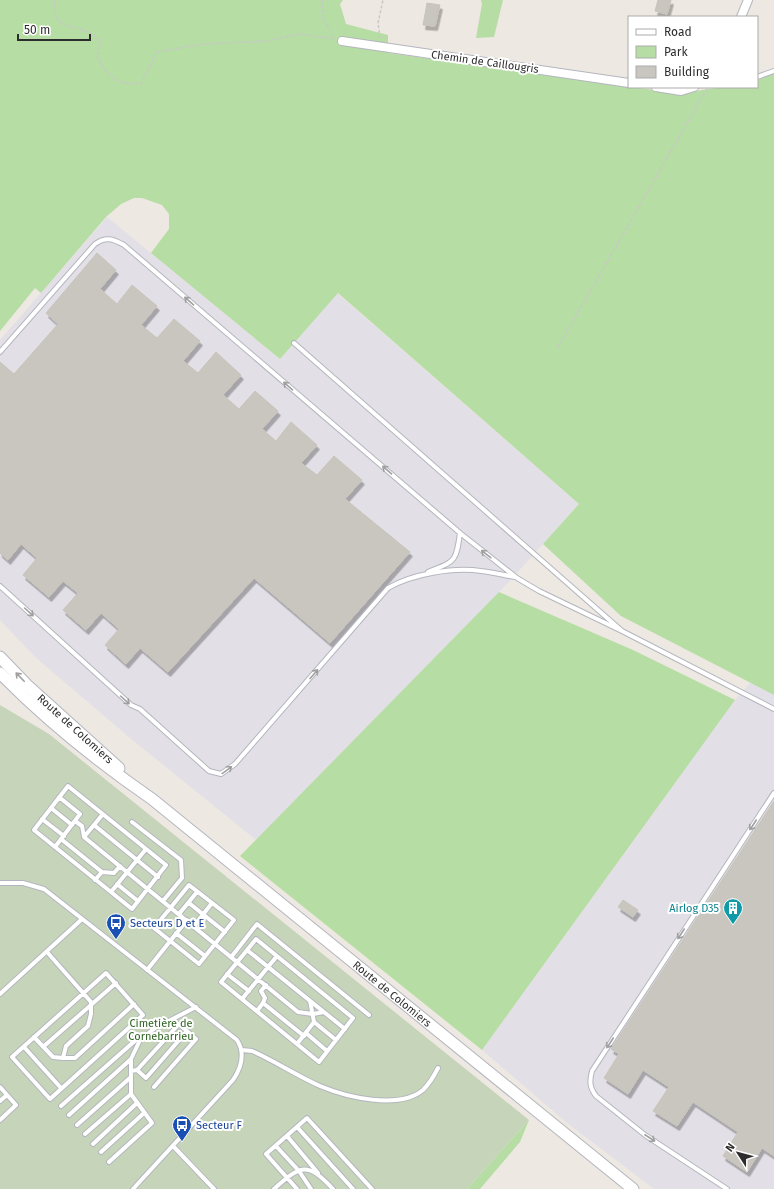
<svg xmlns="http://www.w3.org/2000/svg" width="774" height="1189" viewBox="0 0 774 1189" font-family="'Fira Sans',sans-serif">
<defs>
<filter id="shadow"><feDropShadow dx="2.5" dy="4.5" stdDeviation="0" flood-color="#0004"/></filter>
</defs>
<rect width="100%" height="100%" fill="#ede8e1"/>
<path fill="#e2e0e6" d="M107 217 280 359 337 293 579 504 507 584 256 840 130 738 35 657 0 620V340Z
M751 682 774 695V1189H654L567 1123 482 1050 735 700Z"/>
<path fill="#b6dda3" d="M0 0H343L340 4 346 24 388 35V53L629 86V87L683 93 722 87H757V80L774 74V695L621 616 543 544 579 504 338 293 280 359 151 253 169 229V214L162 205 142 198H134L121 204 106 217 41 293 35 288 0 331Z
M481 0H503L494 37 476 38 482 4Z
M499 592 633 650 735 700 482 1050 240 856Z
M529 1120 520 1142 480 1189H467Z"/>
<path fill="#c6d5ba" d="M0 705 49 734 529 1120 467 1189H0Z"/>
<path fill="#c9c6bf" stroke="#c8c4ba" filter="url(#shadow)" d="M658 0H671L667 14 655 11Z
M427 3 440 5 435 26 423 25Z
M97 253 116 270 100 289 117 304 132 285 157 306 141 325 157 338 174 319 200 341 183 361 198 373 216 352 241 375 223 395 239 409 255 391 278 411 262 429 276 441 291 422 317 445 301 463 317 475 334 456 362 480 345 499 410 552 330 643 254 578 168 672 140 648 126 664 105 645 119 629 101 613 86 630 63 610 78 593 63 581 49 597 23 575 37 558 21 544 8 560 0 553V362L14 374 58 324 46 313Z
M774 801V1156L762 1148 747 1172 723 1156 738 1132 693 1102 677 1126 653 1111 669 1087 643 1070 628 1094 604 1078 619 1054 611 1049Z
M623 900 638 910 633 917 618 907Z"/>
<g fill="none" stroke-linecap="round" stroke-linejoin="round">
<g stroke="#b4b6bf" stroke-width="6">
<path id="service" d="M757 77 774 71
M294 343 622 631 774 709
M0 352 95 244C106 236 113 239 124 245L460 533 517 578 539 591 622 631
M428 572C455 561 456 563 460 533
M0 586 131 705 140 709 209 771 221 774 235 764 388 588C412 574 453 567 481 571 492 572 503 575 515 577
M68 786 166 865 132 909 34 830Z
M51 808 72 825
M42 819 64 836
M75 821 82 826 84 837 298 1012 313 1014 324 1012
M132 822 181 860 182 878 163 901
M94 825 158 877
M84 837 103 814
M61 839 102 872 95 880
M55 847 80 814 59 797
M102 872 114 873 120 866
M0 883H23L44 889 237 1040C246 1054 241 1068 233 1080L133 1189
M117 884 138 901
M189 885 234 920 199 964 154 928Z
M111 892 146 849
M189 903 225 932
M179 914 197 892
M194 926 212 903
M176 933 205 956
M256 939 353 1018 319 1062 221 982Z
M247 950 345 1029
M232 956 257 924 369 1015
M147 970 187 920
M106 973 143 1015 50 1099 12 1057Z
M227 974 249 991
M0 994 81 920
M242 999 277 956
M310 1001 314 1022
M263 1003 265 998 261 991 266 985
M257 1011 263 1003 304 1036
M306 1033 327 1051
M34 1037 53 1057 63 1058 66 1046 88 1026 91 1014V1002L47 952
M297 1044 314 1022 336 1040
M24 1047 61 1088
M43 1047 116 983
M242 1050 252 1051C275 1061 297 1076 320 1086 346 1097 399 1110 423 1090 429 1084 434 1076 438 1068
M63 1058H75L134 1004
M137 1070 179 1024 196 1039 154 1087
M131 1071 137 1070 146 1078 187 1031
M0 1087 16 1105 0 1120
M0 1101 7 1095
M61 1106 137 1039 140 1040
M69 1115 131 1059
M77 1125 131 1077
M297 1127 353 1189
M85 1134 131 1094
M287 1136 318 1173
M93 1144 137 1103
M173 1146 214 1189
M276 1146 299 1171 311 1189
M101 1152 144 1113
M109 1162 152 1123 131 1094V1059L140 1040 155 1028 196 1007
M274 1189C301 1165 307 1161 333 1189
M297 1189 266 1154 307 1118 372 1189
M727 1189 645 1135 596 1096C590 1088 589 1082 592 1071L774 793"/>
</g>
<g stroke="#b4b6bf" stroke-width="10">
<path id="minor" d="M741 17 748 0
M342 41 629 83
M656 87 681 91 694 87"/>
</g>
<g stroke="#b4b6bf" stroke-width="13">
<g id="secondary">
<path id="s1" d="M0 657 27 685 119 768"/>
<path id="s2" d="M0 673C46 720 97 761 152 799L633 1189"/>
</g>
</g>
<path stroke="#c8c8c8" stroke-width="1.5" stroke-dasharray="3 2" stroke-linecap="butt" d="M56 0 54 3C55 7 55 14 57 18 63 31 89 24 101 43L97 56C106 75 118 87 141 83L157 52 203 44 266 41 300 34 334 39
M322 0 323 17 334 39
M380 38 378 23 383 0
M558 347 708 87"/>
<use href="#service" stroke="#fff" stroke-width="4"/>
<use href="#minor" stroke="#fff" stroke-width="8"/>
<use href="#secondary" stroke="#fff" stroke-width="11"/>
</g>
<defs><path id="oneway-shaft" d="M-6 0H5M1.5-3L5.5 0L1.5 3" fill="none" stroke-width="1.6" stroke-linecap="round" stroke-linejoin="round"/></defs>
<g stroke="#a0a0a0">
<use href="#oneway-shaft" transform="translate(189 301) rotate(-139)"/>
<use href="#oneway-shaft" transform="translate(288 386) rotate(-139)"/>
<use href="#oneway-shaft" transform="translate(387 470) rotate(-139)"/>
<use href="#oneway-shaft" transform="translate(486 554) rotate(-142)"/>
<use href="#oneway-shaft" transform="translate(29 612) rotate(42)"/>
<use href="#oneway-shaft" transform="translate(314 674) rotate(-49)"/>
<use href="#oneway-shaft" transform="translate(20 677) rotate(-134)"/>
<use href="#oneway-shaft" transform="translate(125 700) rotate(42)"/>
<use href="#oneway-shaft" transform="translate(227 770) rotate(-36)"/>
<use href="#oneway-shaft" transform="translate(753 825) rotate(123)"/>
<use href="#oneway-shaft" transform="translate(681 934) rotate(123)"/>
<use href="#oneway-shaft" transform="translate(610 1043) rotate(123)"/>
<use href="#oneway-shaft" transform="translate(650 1138) rotate(33)"/>
</g>
<defs>
<g id="building-pin" transform="scale(1)"><path d="M0 17L-7.5 6A9.5 9.5 0 1 1 7.5 6Z" fill="#0f9aa8" stroke="#fff"/><path d="M-4-6H4V6H1V3H-1V6H-4ZM-2.5-4.3h1.7v1.8h-1.7ZM.8-4.3h1.7v1.8H.8ZM-2.5-1h1.7V.8h-1.7ZM.8-1h1.7V.8H.8Z" fill="#fff"/></g>
<g id="bus-pin" transform="scale(1)"><path d="M0 17L-7.5 6A9.5 9.5 0 1 1 7.5 6Z" fill="#1a4fb4" stroke="#fff"/><path d="M-5-6H5V4H4V6H2V4H-2V6H-4V4H-5ZM-3.5-4V0h7V-4ZM-3.5 1.2v1.5H-2V1.2ZM2 1.2v1.5H3.5V1.2Z" fill="#fff"/></g>
</defs>
<g fill-rule="evenodd">
<use href="#building-pin" x="733" y="908"/>
<use href="#bus-pin" x="116" y="923"/>
<use href="#bus-pin" x="182" y="1125"/>
</g>
<g text-anchor="middle" dominant-baseline="central" stroke-width="4" stroke-linejoin="round" paint-order="stroke">
<g font-size="11" fill="#2d2d2d" stroke="#fff">
<text transform="translate(485 62) rotate(8)">Chemin de Caillougris</text>
<text stroke="none"><textPath href="#s1" startOffset="104">Route de Colomiers</textPath></text>
<text stroke="none"><textPath href="#s2" startOffset="507">Route de Colomiers</textPath></text>
</g>
<g font-size="11" fill="#0d838f" stroke="#fff" text-anchor="end">
<text x="719" y="908">Airlog D35</text>
</g>
<g font-size="11" fill="#164399" stroke="#fff" text-anchor="start">
<text x="130" y="923">Secteurs D et E</text>
<text x="196" y="1125">Secteur F</text>
</g>
<g font-size="11" fill="#2f6423" stroke="#fff">
<text x="161" y="1023">Cimetière de<tspan x="161" dy="13">Cornebarrieu</tspan></text>
</g>
</g>
<rect x="628" y="16" width="130" height="72" fill="#ffffff" stroke="#ababab"/>
<rect x="636" y="29" width="20" height="6" fill="#ffffff" stroke="#ababab"/>
<text x="664" y="36" font-size="12" fill="#2d2d2d">Road</text>
<rect x="636" y="46" width="20" height="12" fill="#b6dda3" stroke="#ababab"/>
<text x="664" y="56" font-size="12" fill="#2d2d2d">Park</text>
<rect x="636" y="66" width="20" height="12" fill="#c9c6bf" stroke="#ababab"/>
<text x="664" y="76" font-size="12" fill="#2d2d2d">Building</text>
<g transform="translate(738 1153) rotate(306)" stroke="#ffffff" stroke-width="3" paint-order="stroke">
<path d="M0-3L7 15L0 10L-7 15Z" fill="#2d2d2d"/>
<text y="-6" font-size="11" font-weight="bold" text-anchor="middle" fill="#2d2d2d">N</text>
</g>
<path d="M18 34v6h72v-6" fill="none" stroke="#2d2d2d" stroke-width="2"/>
<text x="24" y="34" font-size="12" fill="#2d2d2d" stroke="#ffffff" stroke-width="3" paint-order="stroke">50 m</text>
</svg>
